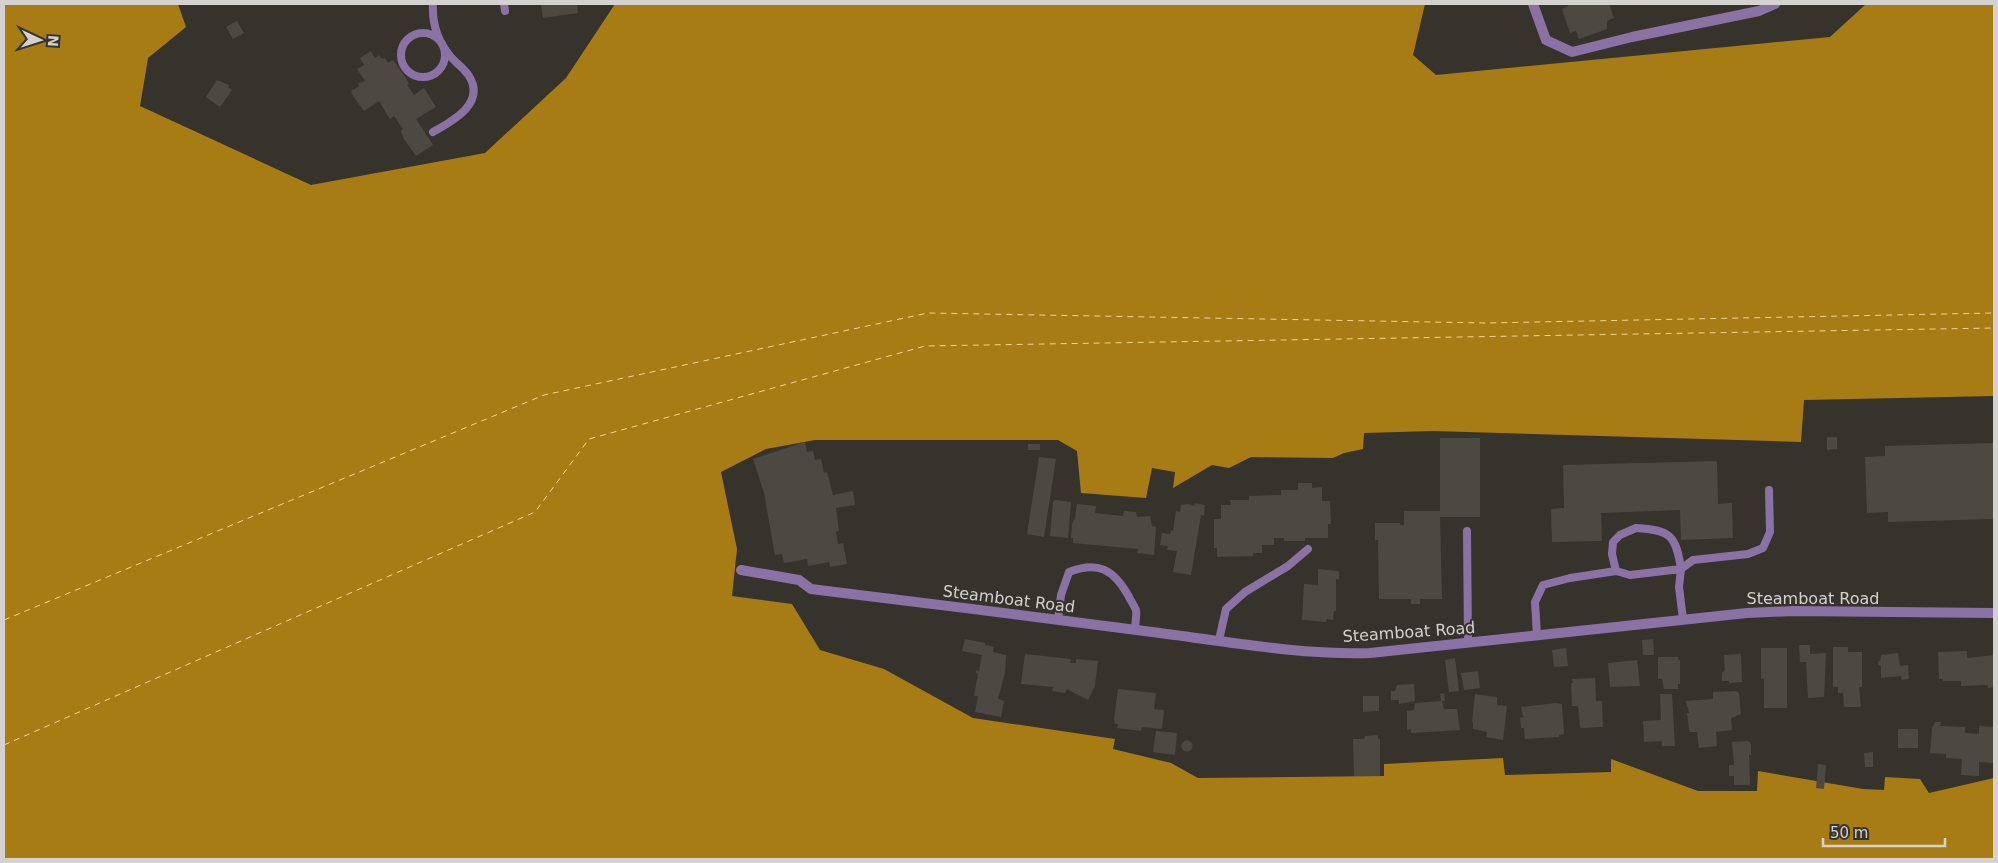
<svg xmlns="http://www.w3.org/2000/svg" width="1998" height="863" viewBox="0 0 1998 863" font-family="'DejaVu Sans',sans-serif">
<rect width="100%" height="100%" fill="#36332d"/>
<path fill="#a77c14" d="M4 4H178L186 27 148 58 140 106 311 185 485 153 566 78 615 4H1425L1413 55 1436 75 1830 37 1866 4H1994V396L1804 400 1801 442 1433 431 1364 433 1363 449 1344 453 1333 458 1251 457 1229 468 1212 465 1173 488 1175 472 1152 468 1146 498 1081 493 1077 451 1058 440H815L766 449 721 472 737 549 732 596 792 604 820 650 884 669 973 718 1115 739 1113 749 1171 763 1198 778 1384 776V764L1503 758 1505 775 1611 772V759L1698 791H1757L1758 771 1863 789 1884 790 1885 777 1920 779 1929 793 1994 778V859H4Z"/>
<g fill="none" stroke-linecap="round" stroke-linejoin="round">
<path stroke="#f6d393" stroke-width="1" stroke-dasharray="6 5" stroke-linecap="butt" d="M4 620 544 395 928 313 1486 323 1994 313
M4 745 535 512 589 439 925 346 1994 328"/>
</g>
<path fill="#4c4943" d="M541 4H577L578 13 543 18Z
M1567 4H1609L1614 18 1607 21V29L1579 39 1576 31 1570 33 1562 9 1568 6Z
M237 21 244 33 233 39 226 27Z
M371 51 375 58 379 55 382 59 385 58 388 63 393 60 406 78 409 84 407 85 414 95 424 88 436 107 416 119 433 145 416 156 404 139 401 131 403 129 394 116 390 119 379 101 364 111 353 96 351 91 359 86 358 83 365 81 357 69 364 65 360 58Z
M217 80 229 85 228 87 232 90 220 107 206 97Z
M1827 437H1837V449L1827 450Z
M1440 438H1480V517H1440L1442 599H1420V604H1411V599H1379L1378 540H1375V523H1400V525H1404V511H1440Z
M805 442 807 452 813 451 815 460 821 459 824 473 827 472 833 495 853 491 855 505 836 508 839 531 836 532 838 544 843 543 847 564 830 567 829 562 808 566 807 559 784 563 782 554 775 555 764 493 753 459Z
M1994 443V519L1888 522V512L1867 513 1865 457 1885 456V446Z
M1028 444H1040V450H1028Z
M1039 457 1056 459 1044 537 1027 534Z
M1717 461 1718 504 1732 503 1733 538 1681 540 1680 510 1601 513 1602 541 1552 542 1551 509 1564 508 1563 465Z
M1298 483H1312V488L1322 487V501H1330L1331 524H1328V538H1305V541H1284V538H1274V545H1262V553H1253V556L1217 557V548H1214V519H1221V505H1231L1230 500H1249V496L1281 495V490H1298Z
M1055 500 1071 502 1068 538 1050 536 1053 502Z
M1195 503 1205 505 1204 516 1201 515 1191 575 1173 572 1177 551 1167 550 1168 546 1160 545 1162 533 1170 534 1171 530 1173 531 1176 511 1180 512 1181 505 1189 504 1194 506Z
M1077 504 1096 506 1095 513 1123 516 1124 511 1136 512 1137 517 1150 516 1152 526 1156 527 1154 555 1137 553 1138 549 1073 543V538H1071L1072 524 1075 518Z
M1318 569 1339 571V579H1336V611H1334L1333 620 1327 619 1326 622 1302 620 1304 584 1318 585Z
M965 639 985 643V645L994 647 993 652 1006 655 1005 673 998 699 1004 701 1001 717 975 712 978 696H974L978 674 976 673V670L979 671 982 655 962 651Z
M1653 639 1654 655H1643L1642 640Z
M1799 645H1810V654L1826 653 1824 697 1808 698 1806 662H1800Z
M1833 647H1848V652H1862V687H1859L1861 707H1844L1843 693H1838V687H1833Z
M1566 648 1568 666 1554 667 1552 650Z
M1761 648H1787V708H1764V678L1761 679Z
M1967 651V658L1994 655V687L1988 688V685L1961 686V681H1943V679H1939L1938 652Z
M1898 653 1900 666 1908 665 1909 679 1902 680 1901 676 1881 678V666L1878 665V662L1881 659V655Z
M1025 654 1071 659 1070 663H1076V659L1098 661 1095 685 1096 684 1088 700 1067 689 1065 693 1052 691 1053 687 1021 684Z
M1741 654 1742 682 1729 683V681H1722V673L1725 670 1724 655Z
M1658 657H1678V660H1680V684H1678V689H1664L1662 679H1658Z
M1455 658 1459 691 1449 692 1445 660Z
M1637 660 1640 686 1610 687 1608 663Z
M1478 671 1480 688 1464 690 1461 673Z
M1595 678 1596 701H1602L1603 727 1582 728 1580 727 1578 706H1572L1571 683H1573L1572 679Z
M1414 684 1415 701 1399 704V700H1391V691H1395L1397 685Z
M1118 689 1156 693 1154 709 1164 710 1162 729 1142 727 1141 731 1117 728 1118 724H1115L1114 719Z
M1736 691 1739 693 1741 714 1731 718 1732 730 1716 732 1717 746 1699 748 1697 732H1690L1689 729 1687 713H1689L1688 707H1687L1686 701 1713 699V692Z
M1444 693 1445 701H1442L1444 709H1457L1460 730 1411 733V729L1407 730V711L1414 710 1415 703 1441 701 1440 694Z
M1475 694 1497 697V705L1507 706 1503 740 1486 737 1487 732 1473 729V723L1472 722Z
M1660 694H1672L1675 746H1662V741L1644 742 1643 721 1661 720Z
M1363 696H1379V711L1363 712Z
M1555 703 1562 704 1564 734 1559 735V737L1525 739 1524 728H1521L1520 718 1525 716H1523L1521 707Z
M1935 722H1941L1940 726 1965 727V733L1979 734V726L1994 727 1993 763 1979 762V776L1961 775 1962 759 1946 758V754L1930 753 1932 728Z
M1898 729H1918V748H1898Z
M1156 731 1177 733 1175 755 1153 752Z
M1378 735V739H1380V776H1354L1353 739H1364L1365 736Z
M1181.5 746a5.5 5.5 0 1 1 11 0a5.5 5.5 0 1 1-11 0Z
M1747 741 1751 743V755H1749L1750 785H1734V776H1729V765H1734L1732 742Z
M1873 752V767H1865L1864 753Z
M1818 764 1826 765 1824 789 1816 788Z"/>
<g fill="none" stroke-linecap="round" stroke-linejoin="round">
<path stroke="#8a72a5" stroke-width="8" d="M433 4C432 23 438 42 451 57 457 64 464 68 469 76 486 103 453 121 433 132
M504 4 505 11
M401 55a22 22 0 1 1 44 0a22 22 0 1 1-44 0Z
M1636 528C1670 530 1676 535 1681 569L1630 575 1616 571 1612 554 1613 542 1620 535Z
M1467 531 1468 643
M1683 619 1679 587 1681 569 1693 560 1748 554 1763 548 1770 532 1769 490
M1058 620 1061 595 1069 572C1098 561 1113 569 1128 595 1130 600 1134 605 1136 610 1137 615 1135 624 1135 630
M1537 636 1535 602 1543 585 1570 578 1616 571
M1219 640 1226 609 1245 592 1288 566 1308 549"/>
<path stroke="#8a72a5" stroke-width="10" d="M1533 4 1546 40 1572 52 1632 37 1759 11 1775 4
M741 570 799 580 811 589C925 603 1038 617 1152 632 1224 641 1298 655 1370 653L1747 613 1793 611 1994 613"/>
</g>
<g text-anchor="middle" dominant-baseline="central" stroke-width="4" stroke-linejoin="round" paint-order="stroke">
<g font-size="16" fill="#d4d2cf" stroke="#36332d">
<text x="1813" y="598">Steamboat Road</text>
<text transform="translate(1009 599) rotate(7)">Steamboat Road</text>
<text transform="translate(1409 632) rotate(-4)">Steamboat Road</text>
</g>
</g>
<rect width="1998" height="863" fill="none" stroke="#d4d2cf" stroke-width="10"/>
<g transform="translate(40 40) rotate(94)" stroke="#36332d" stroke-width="4" paint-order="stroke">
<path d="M0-4L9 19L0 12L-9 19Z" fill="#d4d2cf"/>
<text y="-8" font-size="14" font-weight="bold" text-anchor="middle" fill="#d4d2cf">N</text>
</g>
<path d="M1823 838v8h122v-8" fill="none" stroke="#d4d2cf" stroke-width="2.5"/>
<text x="1830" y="838" font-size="15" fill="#d4d2cf" stroke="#36332d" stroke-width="4" paint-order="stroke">50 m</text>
</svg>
